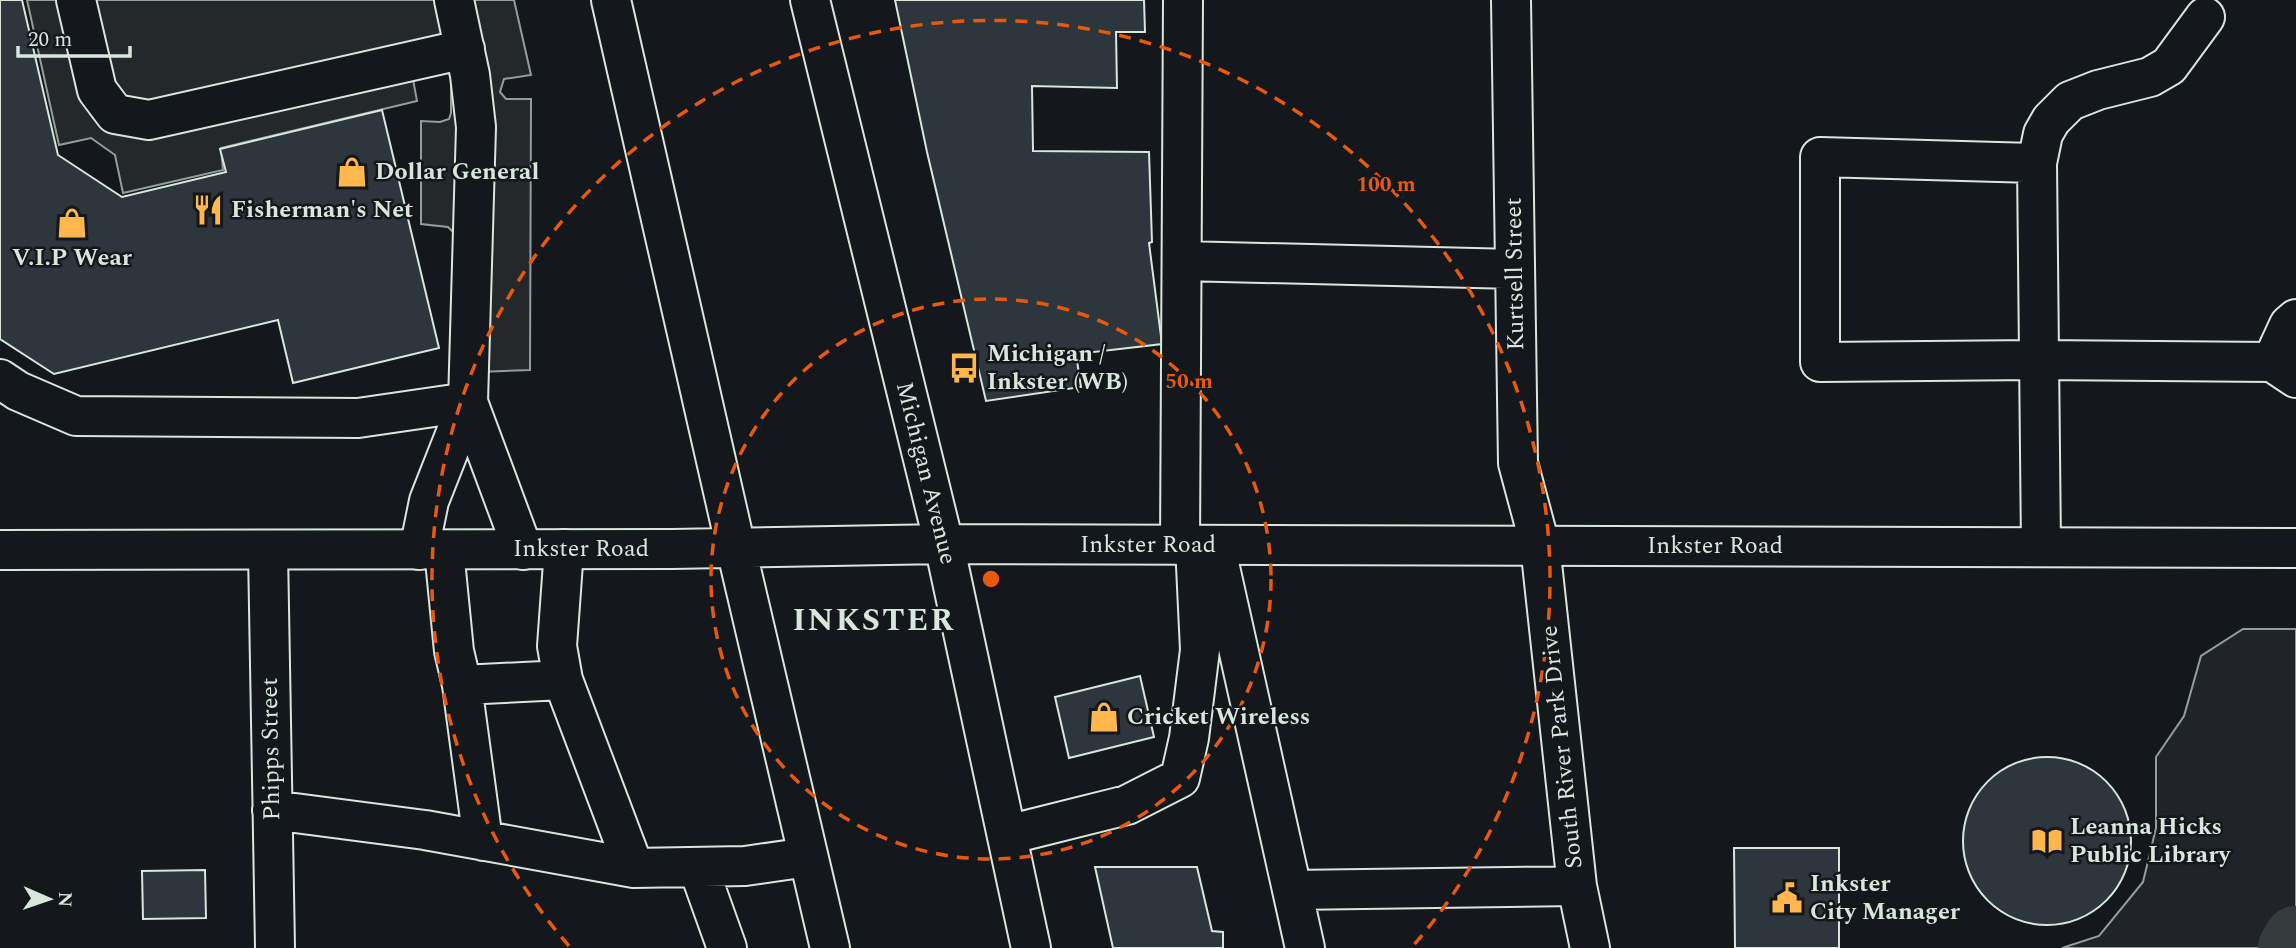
<svg xmlns="http://www.w3.org/2000/svg" width="2296" height="948" viewBox="0 0 2296 948" font-family="Spectral,serif">
<rect width="100%" height="100%" fill="#14181c"/>
<path fill="#202428" stroke="#939e99" stroke-width="2" d="M2243 629H2296V948H2062L2099 936 2143 882 2156 828V757L2184 716 2201 656Z"/>
<path fill="#24282b" stroke="#939e99" stroke-width="2" d="M27 0H514L531 75 504 79 500 92 506 99H531L530 370 453 373V232L448 227 421 224V121L440 122 449 119 451 113V72L412 74 417 101 221 148 223 170 123 193 115 155 91 138 59 145Z"/>
<g fill="none" stroke-linecap="round" stroke-linejoin="round">
<path stroke="#363b3e" stroke-width="66" d="M2291 948 2296 939"/>
</g>
<path fill="#2c363c" stroke="#d8e6dc" stroke-width="2" d="M0 0H22L58 155 122 197 226 172 220 149 382 110 439 348 293 383 278 320 54 374 0 339Z
M895 0H1144L1145 32H1116L1117 88 1032 86 1033 151 1149 152 1152 242 1149 243 1162 344 1076 354 1081 387 986 401 927 152Z
M1140 676 1154 737 1069 758 1055 697Z
M1963 841a84 84 0 1 1 168 0a84 84 0 1 1-168 0Z
M1734 848H1839V948H1735Z
M1095 867H1197L1212 931 1223 932V948H1113Z
M205 870 206 918 143 919 142 871Z"/>
<g fill="none" stroke-linecap="round" stroke-linejoin="round">
<g stroke="#d8e6dc" stroke-width="42">
<path id="minor" d="M76 0 97 90 115 114 149 120 465 49
M1511 0 1518 463 1540 545 1577 886 1590 948
M2037 163 2043 134 2051 120 2070 101 2098 90 2150 77 2169 66 2205 17
M1182 261 1515 269
M2272 362 2289 325 2296 319
M0 379 18 391 76 416 358 418 468 402
M468 402 523 550
M1180 545 1183 0
M1215 545 1305 948
M2041 547C2040 419 2038 291 2037 163L1820 157V362L2039 360 2272 362 2296 378
M419 550 429 501 468 402 476 127 470 75 454 0
M444 550 454 651 462 685 563 680 557 646 564 549
M268 551 275 948
M563 680 634 868
M462 685 483 841
M272 810 425 830 634 868 745 866 808 857
M1007 835 1127 805 1180 778 1189 738 1200 650 1195 545
M698 867 727 948
M1292 890 1577 886"/>
</g>
<g stroke="#d8e6dc" stroke-width="42">
<path id="major" d="M611 0 736 548 830 948
M810 0 944 544 1031 948
M0 550 672 549 944 544 2296 548"/>
</g>
<use href="#minor" stroke="#14181c" stroke-width="38"/>
<use href="#major" stroke="#14181c" stroke-width="38"/>
</g>
<g fill="none" stroke="#e8590c" stroke-width="3.5" stroke-dasharray="12 9">
<circle cx="991" cy="579" r="280"/>
<path d="M569 946A559 559 0 1 1 1413 946"/>
</g>
<defs>
<g id="shop-bare" transform="scale(2.415)"><path d="M-5-2.5h2.3a2.7 3.5 0 0 1 5.4 0H5L5.5 6h-11ZM-1.5-2.5h3a1.5 2.3 0 0 0-3 0Z" fill="#ffb74d" stroke="#14181c" stroke-width="2.5" paint-order="stroke"/></g>
<g id="restaurant-bare" transform="scale(2.415)"><path d="M-5-6h1v4h1v-4h1v4h1v-4h1v5L-1.5 .5V6h-2V.5L-5-1ZM5-6V6H3V1.5H1.5Q1.5-4 5-6Z" fill="#ffb74d" stroke="#14181c" stroke-width="2.5" paint-order="stroke"/></g>
<g id="bus-bare" transform="scale(2.415)"><path d="M-5-6H5V4H4V6H2V4H-2V6H-4V4H-5ZM-3.5-4V0h7V-4ZM-3.5 1.2v1.5H-2V1.2ZM2 1.2v1.5H3.5V1.2Z" fill="#ffb74d" stroke="#14181c" stroke-width="2.5" paint-order="stroke"/></g>
<g id="library-bare" transform="scale(2.415)"><path d="M-6-4Q-3-5.5-.7-3.5V5Q-3 3-6 4ZM6-4Q3-5.5 .7-3.5V5Q3 3 6 4Z" fill="#ffb74d" stroke="#14181c" stroke-width="2.5" paint-order="stroke"/></g>
<g id="civic-bare" transform="scale(2.415)"><path d="M-.6-6.5H3V-4.5H.6V-3L4-1V1h2V6H-6V1h2V-1L-.6-3ZM-1.2 2.5V6h2.4V2.5Z" fill="#ffb74d" stroke="#14181c" stroke-width="2.5" paint-order="stroke"/></g>
</defs>
<g fill-rule="evenodd">
<use href="#shop-bare" x="352" y="172"/>
<use href="#restaurant-bare" x="208" y="210"/>
<use href="#shop-bare" x="72" y="223"/>
<use href="#bus-bare" x="964" y="368"/>
<use href="#shop-bare" x="1104" y="717"/>
<use href="#library-bare" x="2047" y="841"/>
<use href="#civic-bare" x="1787" y="898"/>
</g>
<g text-anchor="middle" dominant-baseline="central" stroke-width="5" stroke-linejoin="round" paint-order="stroke">
<g font-size="24" font-weight="bold" fill="#d8e6dc" stroke="#14181c" text-anchor="start">
<text x="375" y="172">Dollar General</text>
<text x="231" y="210">Fisherman's Net</text>
<text x="72" y="258" text-anchor="middle">V.I.P Wear</text>
<text x="987" y="354">Michigan /<tspan x="987" dy="28">Inkster (WB)</tspan></text>
<text x="1127" y="717">Cricket Wireless</text>
<text x="2070" y="827">Leanna Hicks<tspan x="2070" dy="28">Public Library</tspan></text>
<text x="1810" y="884">Inkster<tspan x="1810" dy="28">City Manager</tspan></text>
</g>
<g font-size="24" fill="#d8e6dc" stroke="#14181c">
<text transform="translate(1515 274) rotate(-91)">Kurtsell Street</text>
<text transform="translate(926 473) rotate(76)">Michigan Avenue</text>
<text x="1148" y="545">Inkster Road</text>
<text x="1715" y="546">Inkster Road</text>
<text x="581" y="549">Inkster Road</text>
<text transform="translate(1562 747) rotate(-96)">South River Park Drive</text>
<text transform="translate(271 749) rotate(-91)">Phipps Street</text>
</g>
<g font-size="32" font-weight="bold" letter-spacing="2" fill="#d8e6dc" stroke="#14181c">
<text x="874" y="620">INKSTER</text>
</g>
</g>
<circle cx="991" cy="579" r="10" fill="#e8590c" stroke="#14181c" stroke-width="3.5"/>
<g font-size="21" text-anchor="middle" font-weight="bold" fill="#e8590c" stroke="#14181c" stroke-width="5" stroke-linejoin="round" paint-order="stroke">
<text x="1386" y="191">100 m</text>
<text x="1189" y="388">50 m</text>
</g>
<g transform="translate(49 899) rotate(92)" stroke="#14181c" stroke-width="5" paint-order="stroke">
<path d="M0-5L12 26L0 18L-12 26Z" fill="#d8e6dc"/>
<text y="-10" font-size="19" font-weight="bold" text-anchor="middle" fill="#d8e6dc">N</text>
</g>
<path d="M18 46v10h112v-10" fill="none" stroke="#d8e6dc" stroke-width="3.5"/>
<text x="28" y="46" font-size="21" fill="#d8e6dc" stroke="#14181c" stroke-width="5" paint-order="stroke">20 m</text>
</svg>
